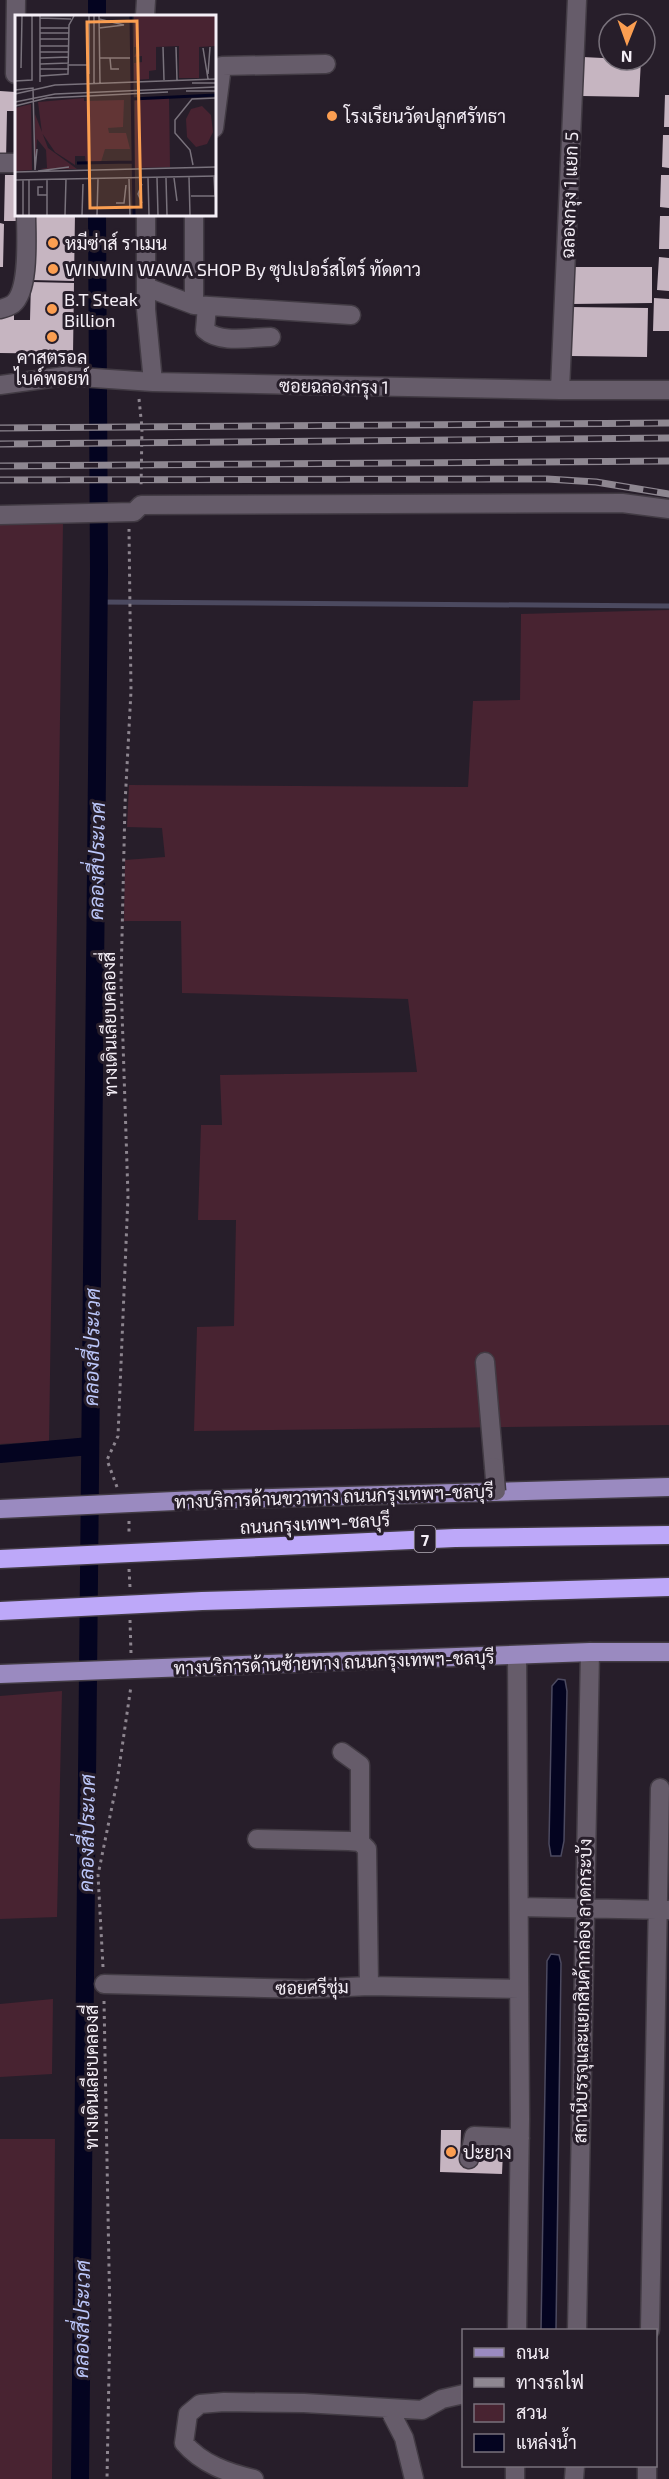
<svg xmlns="http://www.w3.org/2000/svg" width="669" height="2479" viewBox="0 0 669 2479" font-family="'Exo 2',Sarabun,sans-serif">
<rect width="100%" height="100%" fill="#271e2a"/>
<path fill="#482331" d="M63 523 49 1441 0 1444V524Z
M669 610V1425L194 1431 197 1327 234 1326 236 1220H198L201 1125H222L220 1075 417 1072 408 999 182 993 181 921H124L125 860 165 857 162 828 127 827 129 785 468 787 473 701 520 700 521 614Z
M62 1691 57 1917 0 1919V1696Z
M53 1999 52 2074 0 2077V2004Z
M0 2139H55L52 2479H0Z"/>
<path fill="#040420" stroke="#4c4a60" stroke-width="1.5" d="M558 1679 565 1680 567 1691 564 1841 561 1856H551L549 1844 552 1686Z
M551 1954 559 1955 561 1963 556 2330H541L547 1961Z"/>
<g fill="none" stroke-linecap="round" stroke-linejoin="round">
<path stroke="#4c4a60" stroke-width="5" d="M98 602 669 606"/>
<path stroke="#040420" stroke-width="18" d="M97 0V16
M0 1454 90 1446
M80 2479 99 571 97 214"/>
</g>
<path fill="#c6b5c1" d="M583 57 641 60 639 97 582 96Z
M0 91 15 92V111H7L6 161H0Z
M665 95H669V127H664Z
M663 135H669V168L662 167Z
M5 175H16V214H20V221H4Z
M661 175H669V208L660 207Z
M32 214H75L74 281 31 280Z
M660 216H669V249H659Z
M0 223 4 224 3 267H0Z
M659 257 669 258V291L657 290Z
M572 267H652V303L572 304Z
M31 282 74 283 73 354 0 353V314L14 315V320H30Z
M654 298 669 299V331H653Z
M571 307 648 308 647 357 571 356Z
M441 2130H461L460 2164H474V2151L503 2152 502 2174 440 2172Z"/>
<g fill="none" stroke-linecap="round" stroke-linejoin="round">
<g stroke="#423b44" stroke-width="21">
<path id="minor" d="M145 16 146 0
M15 74 16 0
M214 128 222 66 326 64
M0 163H16
M146 214V309L153 382
M146 287 194 305 351 315
M194 305V214
M207 306 205 330C220 344 252 337 271 337
M0 309C4 308 10 306 13 304 30 290 26 235 26 214
M0 385 65 376 153 382 560 390H669
M560 390 577 0
M0 515 134 512 141 505 622 503 669 509
M485 1362 494 1467
M342 1752 360 1765V1842
M257 1839 349 1841 360 1842 367 1849 369 1986
M519 1907 669 1910
M104 1984 305 1989 369 1986 519 1989
M469 2159 474 2136 520 2138
M517 2330 520 2119 517 1655
M577 2330 590 1652
M650 2330 660 1788
M389 2409 404 2438 414 2479
M254 2479C228 2473 202 2464 184 2443L188 2414 200 2404 224 2402 304 2403 422 2410 442 2399 464 2394
M515 2479V2466
M574 2479 575 2466
M647 2479V2466"/>
</g>
<g stroke="#423b44" stroke-width="21">
<path id="major" d="M0 1509 197 1500 669 1487
M0 1674 590 1652H669"/>
</g>
<g stroke="#423b44" stroke-width="21">
<path id="highway" d="M0 1559 455 1538 669 1535
M0 1611 202 1601 669 1587"/>
</g>
<path stroke="#8d858f" stroke-width="3" stroke-dasharray="3 4.5" stroke-linecap="butt" d="M139 399 142 428 141 488
M117 1487 107 1460 118 1436 128 1196 121 981 125 804 131 691 129 529
M129 1521V1536
M129 1569 130 1587
M130 1620 131 1653
M103 1967 98 1875 117 1782 131 1686
M104 2001 110 2320 107 2479"/>
<use href="#minor" stroke="#665c6a" stroke-width="18"/>
<use href="#major" stroke="#9a8ac0" stroke-width="18"/>
<use href="#highway" stroke="#bda8f9" stroke-width="18"/>
<g stroke="#8e8791" stroke-width="7">
<path id="rail" d="M0 428 669 423
M0 444 669 438
M0 466 669 461
M0 480 547 479 596 482 669 494"/>
</g>
<use href="#rail" stroke="#271e2a" stroke-width="4.5" stroke-dasharray="14" stroke-linecap="butt"/>
<g stroke="#423b44" stroke-width="21" stroke-linecap="butt">
<path id="minor-bridge" d="M494 1467 496 1491"/>
</g>
<use href="#minor-bridge" stroke="#665c6a" stroke-width="18"/>
</g>
<g fill="#fb9e51" stroke="#271e2a" stroke-width="2">
<circle cx="332" cy="116" r="6"/>
<circle cx="53" cy="243" r="6"/>
<circle cx="53" cy="269" r="6"/>
<circle cx="52" cy="309" r="6"/>
<circle cx="52" cy="337" r="6"/>
<circle cx="451" cy="2152" r="6"/>
</g>
<g text-anchor="middle" dominant-baseline="central" stroke-width="6" stroke-linejoin="round" paint-order="stroke">
<rect fill="#271e2a" stroke="#b7b0ba" stroke-width="1.5" x="414.5" y="1526" width="21" height="26" rx="4.5"/>
<g font-size="16" font-weight="bold" fill="#f5eff7">
<text x="425" y="1539">7</text>
</g>
<g font-size="18" fill="#f5eff7" stroke="#271e2a" text-anchor="start">
<text x="344" y="116">โรงเรียนวัดปลูกศรัทธา</text>
<text x="65" y="243">หมีซ่าส์ ราเมน</text>
<text x="65" y="269">WINWIN WAWA SHOP By ซุปเปอร์สโตร์ ทัดดาว</text>
<text x="64" y="299">B.T Steak<tspan x="64" dy="21">Billion</tspan></text>
<text x="52" y="357" text-anchor="middle">คาสตรอล<tspan x="52" dy="21">ไบค์พอยท์</tspan></text>
<text x="463" y="2152">ปะยาง</text>
</g>
<g font-size="18" fill="#f5eff7" stroke="#271e2a">
<text transform="translate(569 195) rotate(-88)">ฉลองกรุง 1 แยก 5</text>
<text transform="translate(334 386) rotate(1)">ซอยฉลองกรุง 1</text>
<text transform="translate(109 1024) rotate(-91)">ทางเดินเลียบคลองสี่</text>
<text transform="translate(334 1496) rotate(-2)">ทางบริการด้านขวาทาง ถนนกรุงเทพฯ-ชลบุรี</text>
<text transform="translate(315 1523) rotate(-3)">ถนนกรุงเทพฯ-ชลบุรี</text>
<text transform="translate(334 1662) rotate(-2)">ทางบริการด้านซ้ายทาง ถนนกรุงเทพฯ-ชลบุรี</text>
<text transform="translate(312 1987) rotate(-1)">ซอยศรีชุ่ม</text>
<text transform="translate(582 1991) rotate(-89)">สถานีบรรจุและแยกสินค้ากล่อง ลาดกระบัง</text>
<text transform="translate(91 2077) rotate(-90)">ทางเดินเลียบคลองสี่</text>
</g>
<g font-size="20" font-style="italic" fill="#bcc7fa" stroke="#271e2a">
<text transform="translate(96 861) rotate(-89)">คลองสี่ประเวศ</text>
<text transform="translate(91 1347) rotate(-89)">คลองสี่ประเวศ</text>
<text transform="translate(86 1833) rotate(-89)">คลองสี่ประเวศ</text>
<text transform="translate(81 2319) rotate(-89)">คลองสี่ประเวศ</text>
</g>
</g>
<g transform="translate(15 15)">
<rect width="201" height="201" fill="#271e2a"/>
<path d="M119 1H201V31L184 32V63H164V31L141 32V55L134 56V64L119 65V48L127 47V41L119 42 124 32H119ZM154 82 155 152 120 153V84ZM69 83V86L109 85 108 112 93 113 94 118H111L115 134H90L86 147 71 148 70 141H60V150L40 137 27 118 23 87ZM16 89 17 155 0 156V93ZM187 91 196 100 198 117 192 129 181 132 172 122 171 104 176 94ZM20 99 33 133 62 154H25L32 153 31 135 22 124 20 152Z" fill="#482331"/>
<path fill="none" stroke="#040420" stroke-width="3" d="M116 1 119 200M117 84 201 80M62 148 118 147"/>
<path fill="none" stroke="#79727c" stroke-width="1.5" d="M25 1V67M84 1 85 69M25 3 56 4M84 4 109 10 84 13M25 13H54M25 18H54M25 24H54M25 31H54M148 32 149 65M161 32 162 65M188 33 193 64M25 37H54M25 43 54 42M84 43H115M95 43 96 54H104M25 49 54 48M54 50H74M6 53 7 1M25 54H54M74 59V1M193 59 195 32M25 61 53 59 54 10 59 1M0 66 17 65V1M177 68H201M79 69V1M0 75 18 73 20 155 22 134M171 76H201M0 79 40 70 201 64M0 87 40 79 201 72M0 91 32 83 153 77M178 150 175 135 160 118V105L177 84 201 83M23 156 54 152M0 157 201 152M199 161 200 181M174 162 175 200M133 163 134 200M142 163 143 200M151 163 152 200M159 163 162 186M114 164 115 200M0 165 201 161M8 165V200M14 165V200M28 172H23V180H32M176 181H201M101 188H109L111 170M127 188 123 179 127 169M32 200V165M50 200 51 164M67 200 68 169M82 200 83 164"/>
<path fill="#fb9e51" fill-opacity="0.15" stroke="#fb9e51" stroke-width="3" d="M122 6 126 192 75 193 72 7Z"/>
<rect width="201" height="201" fill="none" stroke="#f5eff7" stroke-width="3"/>
</g>
<rect x="462" y="2329" width="195" height="138" fill="#271e2a" stroke="#79727c" stroke-width="1.5"/>
<rect x="474" y="2348" width="30" height="9" fill="#9a8ac0" stroke="#79727c" stroke-width="1.5"/>
<text x="516" y="2359" font-size="18" fill="#f5eff7">ถนน</text>
<rect x="474" y="2378" width="30" height="9" fill="#8e8791" stroke="#79727c" stroke-width="1.5"/>
<text x="516" y="2389" font-size="18" fill="#f5eff7">ทางรถไฟ</text>
<rect x="474" y="2404" width="30" height="18" fill="#482331" stroke="#79727c" stroke-width="1.5"/>
<text x="516" y="2419" font-size="18" fill="#f5eff7">สวน</text>
<rect x="474" y="2434" width="30" height="18" fill="#040420" stroke="#79727c" stroke-width="1.5"/>
<text x="516" y="2449" font-size="18" fill="#f5eff7">แหล่งน้ำ</text>
<g transform="translate(627 42) rotate(181)"><circle r="28" fill="#271e2a" stroke="#79727c" stroke-width="1.5"/>
<path d="M0-4.5L10 22L0 15L-10 22Z" fill="#fb9e51"/>
<text y="-9" font-size="16" font-weight="bold" text-anchor="middle" fill="#f5eff7">N</text>
</g>
</svg>
